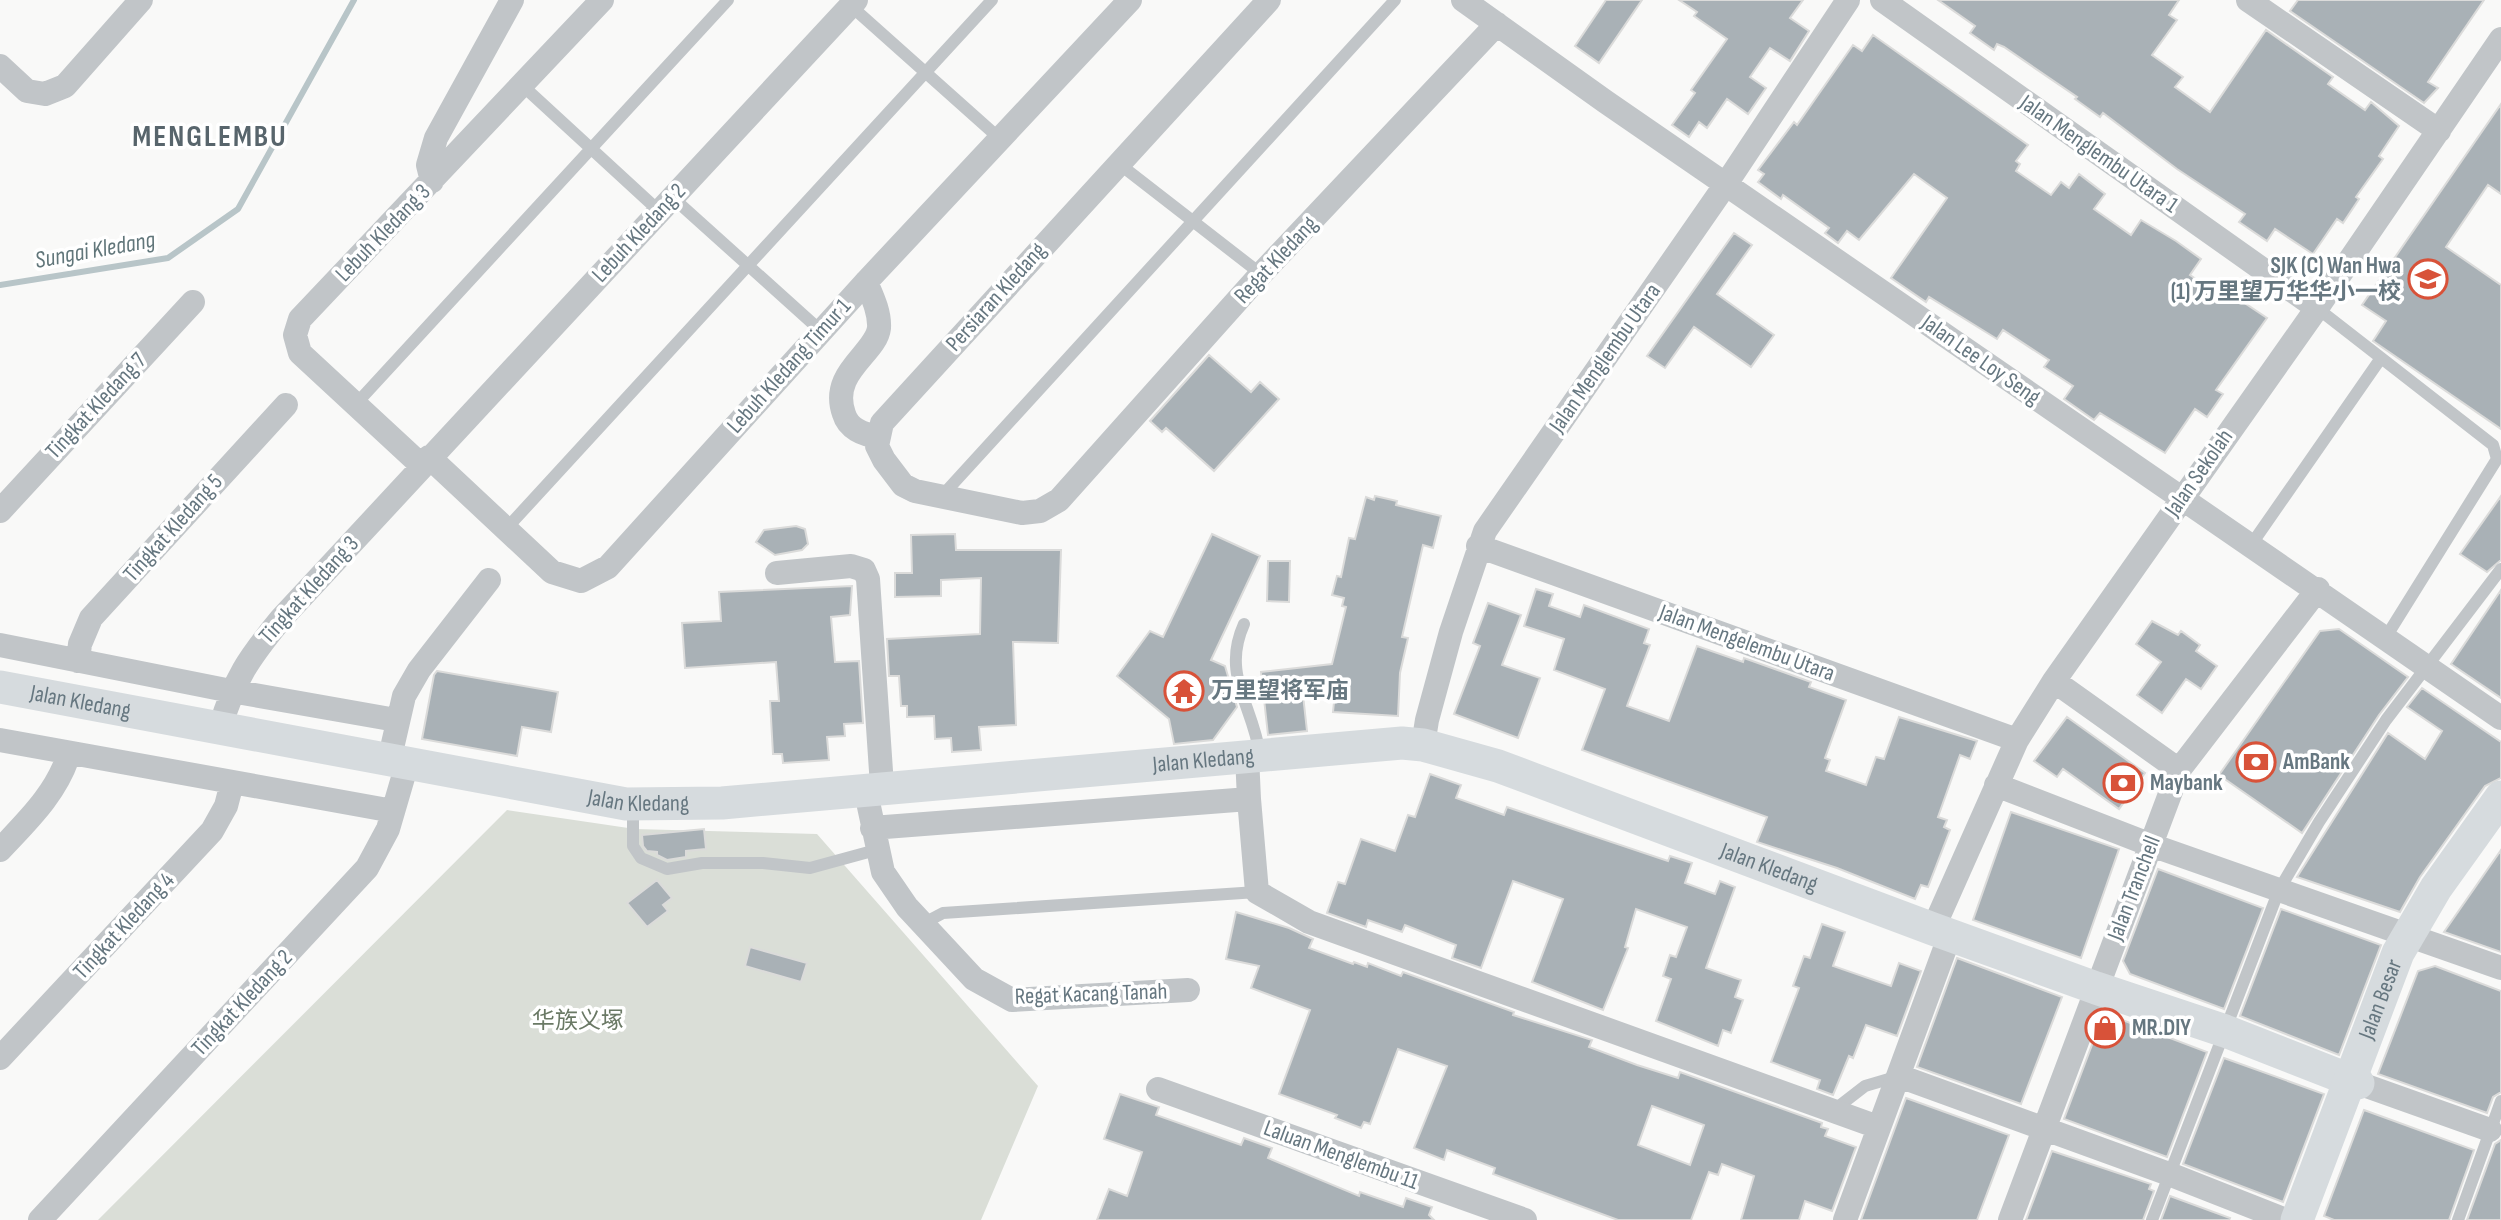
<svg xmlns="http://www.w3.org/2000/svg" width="2501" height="1220" viewBox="0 0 2501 1220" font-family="'Sofia Sans Condensed','Noto Sans SC',sans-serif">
<rect width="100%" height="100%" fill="#f9f9f8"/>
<path fill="#daded7" d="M507 810 635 829 817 834 1038 1086 981 1220H98Z"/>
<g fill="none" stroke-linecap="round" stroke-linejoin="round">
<path stroke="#b8c5c8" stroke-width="6" d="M0 285 168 258 238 209 354 0"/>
</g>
<path fill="#a9b1b6" stroke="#dbdbda" stroke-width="2" fill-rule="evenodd" d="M1606 0H1642L1599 63 1575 46Z
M1679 0H1803L1790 18 1809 31 1790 61 1770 48 1750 77 1766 88 1748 114 1727 99 1707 128 1699 122 1689 137 1672 125 1695 93 1691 90 1727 39 1694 16 1697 12Z
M1938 0H2179L2169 15 2177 20 2152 55 2183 77 2175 87 2210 112 2266 30 2333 77 2328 84 2365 110 2371 102 2399 126 2379 156 2383 159 2356 197 2359 199 2343 223 2337 219 2313 254 2275 229 2267 241 2239 222 2245 214 2177 169 2103 113 2100 117 2075 99 2077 97 2004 47 1997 44 1994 50 1970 33 1975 26Z
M2298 0H2484L2428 82 2438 88 2424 103 2290 11Z
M1873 35 2028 145 2016 161 2020 164 2016 171 2051 195 2061 182 2069 188 2079 174 2105 194 2094 209 2131 235 2141 220 2176 241 2201 259 2190 275 2230 302 2234 296 2267 318 2216 390 2223 394 2207 417 2195 409 2165 453 2100 413 2094 420 2064 399 2073 386 2044 367 2049 360 2003 330 1997 339 1929 297 1926 302 1891 278 1947 198 1914 174 1859 240 1847 231 1838 243 1825 233 1829 228 1783 195 1781 199 1758 182 1764 174 1758 170 1794 122 1797 125 1853 45 1862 51Z
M2501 104V194L2488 185 2446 247 2501 285V429L2373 341 2386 321 2362 305Z
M1734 233 1752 245 1717 294 1774 335 1751 367 1694 327 1665 368 1647 356Z
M1209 355 1251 392 1260 382 1279 399 1214 471 1166 428 1162 432 1150 421Z
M1375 496 1397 501 1396 505 1441 516 1433 548 1423 545 1402 637 1408 638 1400 673 1398 716 1333 712 1336 682 1302 686 1307 731 1268 735 1261 672 1332 664 1346 607 1342 606 1344 598 1332 595 1337 576 1341 577 1349 538 1355 539 1366 497 1374 500Z
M2501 496V560L2487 572 2460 554Z
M796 526 805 529 808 544 802 550 775 555 756 542 764 530Z
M955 534 956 550H1061L1058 643 1013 642 1016 725 979 727 981 750 952 752 951 738 935 739 934 716 907 717V706H901L899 676H889L887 639 980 634 981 578 941 580V596L895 597V573H912L911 535Z
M1212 534 1260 556 1211 660 1225 666 1237 707 1213 740 1174 744 1169 719 1117 676 1150 631 1163 637Z
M1268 561H1290L1289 602 1267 601Z
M852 586 850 615 831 617 835 662 859 661 863 723 844 724 845 736 827 737 829 760 783 763 782 754H773L770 701H779L776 662 685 668 682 623 721 621 719 592Z
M1536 589 1553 594 1549 606 1580 617 1584 605 1649 629 1644 643 1650 645 1627 706 1669 721 1697 646 1743 662 1744 658 1811 682 1809 687 1846 700 1825 758 1830 760 1826 771 1866 785 1876 757 1884 759 1899 717 1977 741 1970 759 1960 755 1938 817 1947 820 1944 827 1950 830 1928 887 1921 885 1915 899 1837 868 1757 842 1767 817 1582 750 1605 689 1554 670 1564 639 1524 626Z
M2501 590V698L2451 664Z
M1488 603 1521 615 1502 665 1540 678 1518 738 1454 714 1480 646 1473 643Z
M2152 621 2178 635 2181 631 2200 645 2196 651 2217 666 2201 689 2186 679 2162 713 2137 695 2161 662 2136 644Z
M2339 629 2408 677 2379 715 2302 833 2219 775 2320 631Z
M437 671 558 692 551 732 522 727 517 756 422 739 434 675Z
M2422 688 2501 742V778L2485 786 2420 877 2400 912 2297 877 2388 733 2425 759 2442 731 2407 707Z
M2067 717 2145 773 2119 809 2063 769 2057 777 2034 761Z
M1430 774 1461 785 1456 798 1504 815 1507 807 1668 861 1670 856 1692 863 1685 883 1715 894 1720 881 1735 887 1706 968 1741 980 1735 997 1743 1000 1731 1033 1723 1030 1718 1046 1656 1021 1671 979 1663 976 1670 955 1676 957 1687 927 1636 909 1625 947 1628 948 1603 1010 1532 982 1563 899 1513 881 1481 968 1452 958 1456 945 1405 925 1402 932 1368 920 1366 927 1327 913 1338 882 1345 884 1361 839 1395 851 1408 815 1415 817Z
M2011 812 2119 849 2081 958 1973 920Z
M704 829 706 849 686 851V857L667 860 657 855V852L647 851 643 846 642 835Z
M2501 850V952L2444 932Z
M2158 869 2263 908 2224 1009 2130 974 2123 961Z
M657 880 672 898 663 905 668 911 647 927 627 903Z
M2281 909 2381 945 2339 1055 2240 1016Z
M1236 912 1289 928 1313 939 1309 948 1353 964 1354 962 1367 967 1368 963 1401 976 1403 972 1514 1012 1513 1015 1592 1040 1589 1047 1637 1065 1678 1078 1680 1072 1822 1123 1821 1127 1828 1129 1825 1136 1856 1147 1832 1211 1805 1201 1799 1220H1741L1754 1176 1722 1164 1718 1175 1709 1172 1691 1220H1618L1493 1174 1495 1168 1447 1150 1444 1160 1414 1148 1447 1066 1398 1049 1370 1124 1364 1122 1361 1128 1335 1118 1337 1115 1279 1094 1310 1010 1251 988 1259 966 1226 959ZM1652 1106 1704 1125 1690 1165 1638 1145Z
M1822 924 1845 932 1833 966 1891 986 1899 963 1921 971 1897 1036 1866 1025 1853 1058 1849 1056 1833 1095 1817 1089 1820 1080 1771 1062 1799 988 1793 986 1804 956 1810 958Z
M750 947 807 963 801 982 745 966Z
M1957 958 2062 997 2021 1104 1917 1067Z
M2435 966 2501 991V1092L2493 1097 2487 1113 2378 1074 2418 971Z
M2104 1013 2207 1052 2167 1157 2064 1119Z
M2224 1058 2324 1094 2283 1202 2183 1164Z
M1120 1094 1159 1107 1156 1115 1241 1145 1244 1138 1272 1148 1268 1158 1359 1196 1360 1192 1403 1207 1406 1198 1432 1207 1429 1215 1434 1220H1097L1109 1189 1127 1196 1142 1152 1104 1139Z
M1906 1098 2009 1135 1977 1220H1861Z
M2364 1110 2474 1150 2449 1220H2334L2324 1216Z
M2501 1140V1220H2467L2495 1144Z
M2052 1151 2151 1184 2149 1189 2154 1191 2143 1220H2026Z
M2170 1196 2230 1218 2229 1220H2161Z"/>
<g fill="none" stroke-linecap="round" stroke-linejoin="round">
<path stroke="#c1c5c8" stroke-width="12" d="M851 6 999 138
M523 86 659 211
M1118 163 1261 274
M672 197 821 331
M2317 308 2493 445 2497 459 2386 637
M356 404 728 0
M940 498 1395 0
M506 529 992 0
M2251 545 2381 358
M1244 624C1221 675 1253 705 1260 755
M633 804V846L641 858 667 869 702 863H763L810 868 876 850
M924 923 943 913 1257 892
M1834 1110 1865 1086 1899 1076
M2152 1220 2279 890 2319 822 2386 720 2501 569
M2458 1220 2501 1101"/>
<path stroke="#c1c5c8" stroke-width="24" d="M1269 0 882 423 877 446 884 460 903 485 915 491 1022 513 1040 511 1059 500 1261 274 1497 24
M1463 0 1606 102 2501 718
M1882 0 2317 308
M2248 0 2439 131
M0 66 27 91 45 94 65 86 141 0
M432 181 428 165 436 138 512 0
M866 282C872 296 880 312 879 328 876 354 829 372 844 414 848 428 863 435 877 436
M429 457 552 572 581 581 608 567 866 282 1130 0
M421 465 300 353 295 335 300 319 602 0
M0 511 193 302
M1478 546 2017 740
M777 573 851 566 864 570 868 579 882 786
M0 645 231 691 396 720
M78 661 80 644 91 618 286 405
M2054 681 2179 770
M220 728C235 678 248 659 281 619L856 0
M0 740 393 811
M1423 745 1427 720 1451 632 1485 531 1726 184 1848 0
M389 761 404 696 419 670 489 580
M1996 785 2151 845 2501 968
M865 788 883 872 907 907 974 979 1012 1000 1188 990
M1249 799 1257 892 1309 922 1878 1127
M872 828 1249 799 1247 756
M0 850C28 820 56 794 69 754
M1933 929 2017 740 2054 681 2317 308 2501 39
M0 1058 212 831 226 806 232 783
M1899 1076 2169 1174 2286 1220
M2358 1083 2490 1130
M1158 1089 1525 1220
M40 1220 367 868 388 829 407 764
M1845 1220 1950 935
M2010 1220 2179 770 2318 589"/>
<g stroke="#d6dbde" stroke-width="33">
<path id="s1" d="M0 687 626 804 722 803 1402 743 1423 745 1498 766 1933 929 2096 988 2225 1031 2358 1083"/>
<path id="s2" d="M2297 1220 2398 953 2436 888 2501 797"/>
</g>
</g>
<defs>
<g id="school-ring" transform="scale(2.0125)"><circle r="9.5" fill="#fff" stroke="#d85239" stroke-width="1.5"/><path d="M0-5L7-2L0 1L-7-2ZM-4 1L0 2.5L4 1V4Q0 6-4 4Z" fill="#d85239"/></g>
<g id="temple-ring" transform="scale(2.0125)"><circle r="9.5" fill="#fff" stroke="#d85239" stroke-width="1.5"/><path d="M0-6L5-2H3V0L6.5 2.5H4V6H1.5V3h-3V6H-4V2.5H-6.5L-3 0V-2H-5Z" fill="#d85239"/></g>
<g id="bank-ring" transform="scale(2.0125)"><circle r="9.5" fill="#fff" stroke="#d85239" stroke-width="1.5"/><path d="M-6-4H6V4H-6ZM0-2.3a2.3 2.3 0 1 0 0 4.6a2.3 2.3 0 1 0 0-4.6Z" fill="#d85239"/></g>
<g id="shop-ring" transform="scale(2.0125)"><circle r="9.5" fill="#fff" stroke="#d85239" stroke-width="1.5"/><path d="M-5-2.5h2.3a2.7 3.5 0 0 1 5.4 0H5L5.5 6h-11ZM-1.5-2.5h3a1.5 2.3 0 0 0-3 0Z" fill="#d85239"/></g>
</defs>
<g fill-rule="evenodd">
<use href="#school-ring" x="2428" y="279"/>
<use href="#temple-ring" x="1184" y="691"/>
<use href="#bank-ring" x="2256" y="762"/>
<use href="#bank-ring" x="2123" y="783"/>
<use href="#shop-ring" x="2105" y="1028"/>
</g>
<g text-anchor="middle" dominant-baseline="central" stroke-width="7" stroke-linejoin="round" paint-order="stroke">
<g font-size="23" fill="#667780" stroke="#fff">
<text transform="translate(2099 154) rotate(35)">Jalan Menglembu Utara 1</text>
<text transform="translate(383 233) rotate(-46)">Lebuh Kledang 3</text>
<text transform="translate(639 233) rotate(-47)">Lebuh Kledang 2</text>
<text transform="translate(1276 260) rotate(-47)">Regat Kledang</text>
<text transform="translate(996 297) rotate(-48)">Persiaran Kledang</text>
<text transform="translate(1605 358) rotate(-55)">Jalan Menglembu Utara</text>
<text transform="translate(1981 360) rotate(35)">Jalan Lee Loy Seng</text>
<text transform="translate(789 366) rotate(-48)">Lebuh Kledang Timur 1</text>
<text transform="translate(96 406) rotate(-47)">Tingkat Kledang 7</text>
<text transform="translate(2199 473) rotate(-55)">Jalan Sekolah</text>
<text transform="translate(173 528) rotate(-48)">Tingkat Kledang 5</text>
<text transform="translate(309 590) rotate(-48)">Tingkat Kledang 3</text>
<text transform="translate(1747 643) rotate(20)">Jalan Mengelembu Utara</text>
<text stroke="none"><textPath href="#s1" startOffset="82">Jalan Kledang</textPath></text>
<text stroke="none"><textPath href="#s1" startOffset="1216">Jalan Kledang</textPath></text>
<text stroke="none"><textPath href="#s1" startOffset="649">Jalan Kledang</textPath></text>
<text stroke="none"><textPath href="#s1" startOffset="1804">Jalan Kledang</textPath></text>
<text transform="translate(2134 888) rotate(-69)">Jalan Tranchell</text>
<text transform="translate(124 926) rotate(-47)">Tingkat Kledang 4</text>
<text transform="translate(1091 994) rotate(-2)">Regat Kacang Tanah</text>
<text stroke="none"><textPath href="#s2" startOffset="236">Jalan Besar</textPath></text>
<text transform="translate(242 1003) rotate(-47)">Tingkat Kledang 2</text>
<text transform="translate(1341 1155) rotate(20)">Laluan Menglembu 11</text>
</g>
<g font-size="23" font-weight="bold" fill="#667780" stroke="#fff" text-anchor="start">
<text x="2401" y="266" text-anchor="end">SJK (C) Wan Hwa<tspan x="2401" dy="26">(1) 万里望万华华小一校</tspan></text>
<text x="1211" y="691">万里望将军庙</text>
<text x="2283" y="762">AmBank</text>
<text x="2150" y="783">Maybank</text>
<text x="2132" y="1028">MR.DIY</text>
</g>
<g font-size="23" fill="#6a7965" stroke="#fff">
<text x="578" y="1021">华族义塚</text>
</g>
<g font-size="24" font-style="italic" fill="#61767a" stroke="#fff">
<text transform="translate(95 250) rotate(-10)">Sungai Kledang</text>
</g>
<g font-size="30" font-weight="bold" letter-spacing="2" fill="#58656c" stroke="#fff">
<text x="210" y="137">MENGLEMBU</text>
</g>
</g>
</svg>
